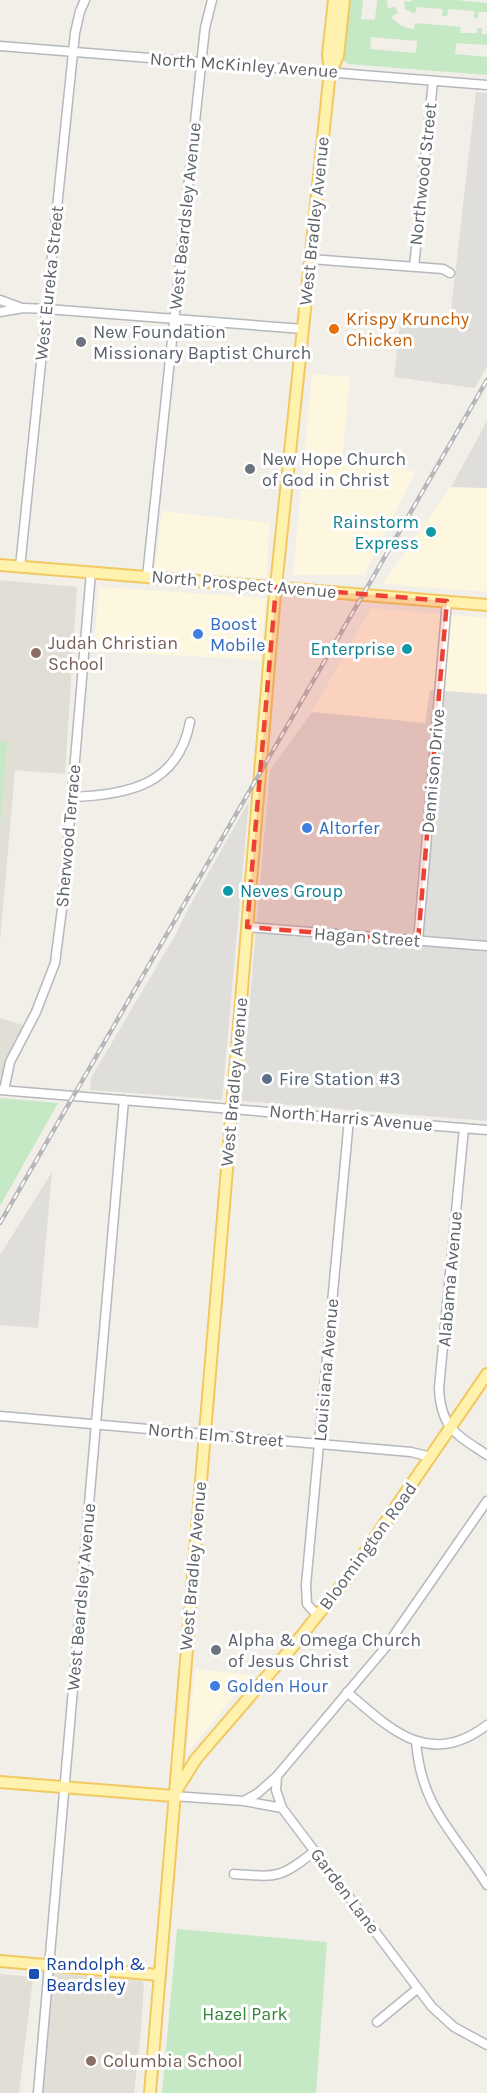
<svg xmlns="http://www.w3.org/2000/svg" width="487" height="2093" viewBox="0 0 487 2093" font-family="Karla,sans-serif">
<rect width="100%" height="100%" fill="#f1efe8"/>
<path fill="#fef7e0" d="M312 374 350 377 342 462 380 463 415 472 364 575H293Z
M451 487 487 488V592L383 584Z
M162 511 269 523 267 578 155 570Z
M99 587 266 598 261 660 94 651Z
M371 608 487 618V694L430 690 425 723 312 712Z
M195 1669 251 1675 187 1753Z"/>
<path fill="#e0deda" d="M476 92 487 93V366L475 388 394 377 401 315 450 319Z
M487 421V488L451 487Z
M430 690 487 694V1121L241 1101 270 770 312 712 425 723Z
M249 801 222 1100 90 1090 91 1078 176 934 187 911Z
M52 1172 38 1328 0 1325V1255Z"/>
<path fill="#e1ded6" d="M0 580 77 587 65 774 15 770 0 942Z
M0 1018 23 1025 3 1079H0Z
M52 1973 142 1981 144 1985 141 2029 134 2093H41Z
M0 1974 33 1977 19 2093H0Z"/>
<path fill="#c5e8c5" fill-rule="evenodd" d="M348 0H363L361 19 375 20 377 0H387L388 9 395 6 398 13 391 17C398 25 404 28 414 29L415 23 461 27 460 33H477V28H482V34H487V45L456 43 455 54 487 57V75L348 64 344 60 342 55ZM371 37 417 41 416 53 370 49Z
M411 0H456L487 3V12H478V18H474V11L448 9 447 16H442L443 9 417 7 415 14 405 9 404 1 411 2Z
M0 741 7 742 0 826Z
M0 1098 58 1103 0 1206Z
M177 1929 327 1942 316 2093H162Z"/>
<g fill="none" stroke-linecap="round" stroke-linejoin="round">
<g stroke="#b5b8bc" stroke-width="11">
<path id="minor" d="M0 46 487 85
M310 259 443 269 450 273
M414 267 433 81
M0 300 22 308
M0 312 23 308 47 309 303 329
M20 567 75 33 80 11 85 0
M147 577 200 75 205 28 212 0
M72 797C128 795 178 785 190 722
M247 927 487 946
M418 941 447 601
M0 1090 487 1130
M4 1090 10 1062 36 1012 55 963 63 901 91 572
M464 1128 439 1388C441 1429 456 1434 487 1455
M0 1416 411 1452 431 1457
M318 1616 307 1604 306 1585 349 1119
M347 1692C391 1730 430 1769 487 1725
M416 1741C421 1808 454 1832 487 1885
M173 1796 244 1801 282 1808 432 2007 454 2027 487 2045
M244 1801 258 1793 277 1776
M282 1808 276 1790 277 1776 385 1648 487 1501
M234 1874C278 1877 279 1879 315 1851
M377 2022 417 1989
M38 2093 124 1100"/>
</g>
<g stroke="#f2c960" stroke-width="14">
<path id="major" d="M331 71 338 56 344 0
M0 565 487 605
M0 1782 173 1796
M176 1791 196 1759 294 1645 348 1577 487 1374
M0 1961 159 1975
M150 2093 274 605 330 71 328 55 334 0"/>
</g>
<use href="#minor" stroke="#fff" stroke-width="8"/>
<use href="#major" stroke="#fff2af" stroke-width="10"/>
<g stroke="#b6b7b8" stroke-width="4.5">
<path id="rail" d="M0 1223 487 380"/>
</g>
<use href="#rail" stroke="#fff" stroke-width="2" stroke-dasharray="7" stroke-linecap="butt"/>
</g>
<path fill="#ea4335" fill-opacity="0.2" stroke="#ea4335" stroke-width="4.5" stroke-dasharray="12 8" stroke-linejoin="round" d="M276 587 447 601 418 941 247 927Z"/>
<circle fill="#e8710a" stroke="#fff" stroke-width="2" cx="334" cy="329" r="6"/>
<g fill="#6b7280" stroke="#fff" stroke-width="2">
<circle cx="81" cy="342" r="6"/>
<circle cx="250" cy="469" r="6"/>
<circle cx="216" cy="1650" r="6"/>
</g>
<g fill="#0f9aa8" stroke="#fff" stroke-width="2">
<circle cx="431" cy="532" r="6"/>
<circle cx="407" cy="649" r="6"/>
<circle cx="228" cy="891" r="6"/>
</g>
<g fill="#3f7fe0" stroke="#fff" stroke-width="2">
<circle cx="198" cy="634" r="6"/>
<circle cx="307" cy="828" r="6"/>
<circle cx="215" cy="1686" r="6"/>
</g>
<g fill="#8d6e63" stroke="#fff" stroke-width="2">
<circle cx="36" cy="653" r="6"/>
<circle cx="91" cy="2061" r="6"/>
</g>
<circle fill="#5c6f8a" stroke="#fff" stroke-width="2" cx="267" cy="1079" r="6"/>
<rect fill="#1a4fb4" stroke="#fff" stroke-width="2" x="28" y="1968" width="12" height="12" rx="3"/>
<g text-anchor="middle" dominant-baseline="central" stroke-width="6" stroke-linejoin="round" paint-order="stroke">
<g font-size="18" fill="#5f6368" stroke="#fff">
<text transform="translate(244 65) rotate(4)">North McKinley Avenue</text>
<text transform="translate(423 174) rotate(-84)">Northwood Street</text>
<text transform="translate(185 216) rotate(-84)">West Beardsley Avenue</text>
<text transform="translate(314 221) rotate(-84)">West Bradley Avenue</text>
<text transform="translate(49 283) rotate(-84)">West Eureka Street</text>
<text transform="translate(244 584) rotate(5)">North Prospect Avenue</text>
<text transform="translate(433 771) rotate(-85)">Dennison Drive</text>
<text transform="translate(68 836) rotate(-85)">Sherwood Terrace</text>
<text transform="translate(367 937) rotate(4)">Hagan Street</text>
<text transform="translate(234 1082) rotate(-85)">West Bradley Avenue</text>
<text transform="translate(351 1118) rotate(5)">North Harris Avenue</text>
<text transform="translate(450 1279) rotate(-85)">Alabama Avenue</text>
<text transform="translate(326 1370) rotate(-85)">Louisiana Avenue</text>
<text transform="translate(216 1435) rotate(5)">North Elm Street</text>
<text transform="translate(368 1546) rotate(-54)">Bloomington Road</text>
<text transform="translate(193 1566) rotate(-85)">West Bradley Avenue</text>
<text transform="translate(81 1597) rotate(-85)">West Beardsley Avenue</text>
<text transform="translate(345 1891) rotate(53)">Garden Lane</text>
</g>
<g font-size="18" fill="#c56008" stroke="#fff" text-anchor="start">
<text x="346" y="319">Krispy Krunchy<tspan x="346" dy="21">Chicken</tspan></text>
</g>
<g font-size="18" fill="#5b616d" stroke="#fff" text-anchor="start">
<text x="93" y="332">New Foundation<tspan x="93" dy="21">Missionary Baptist Church</tspan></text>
<text x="262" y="459">New Hope Church<tspan x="262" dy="21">of God in Christ</tspan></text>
<text x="228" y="1640">Alpha &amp; Omega Church<tspan x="228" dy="21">of Jesus Christ</tspan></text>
</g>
<g font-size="18" fill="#0d838f" stroke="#fff" text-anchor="end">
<text x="419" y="522">Rainstorm<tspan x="419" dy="21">Express</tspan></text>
<text x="395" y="649">Enterprise</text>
<text x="240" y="891" text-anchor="start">Neves Group</text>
</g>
<g font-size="18" fill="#366cbe" stroke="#fff" text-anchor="start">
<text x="210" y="624">Boost<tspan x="210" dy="21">Mobile</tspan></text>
<text x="319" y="828">Altorfer</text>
<text x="227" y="1686">Golden Hour</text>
</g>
<g font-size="18" fill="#785e54" stroke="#fff" text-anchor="start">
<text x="48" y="643">Judah Christian<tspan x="48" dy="21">School</tspan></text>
<text x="103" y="2061">Columbia School</text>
</g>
<g font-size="18" fill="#4e5e75" stroke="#fff" text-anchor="start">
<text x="279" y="1079">Fire Station #3</text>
</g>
<g font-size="18" fill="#164399" stroke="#fff" text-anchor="start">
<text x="46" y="1964">Randolph &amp;<tspan x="46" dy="21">Beardsley</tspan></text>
</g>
<g font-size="18" fill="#348238" stroke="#fff">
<text x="245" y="2014">Hazel Park</text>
</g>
</g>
</svg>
